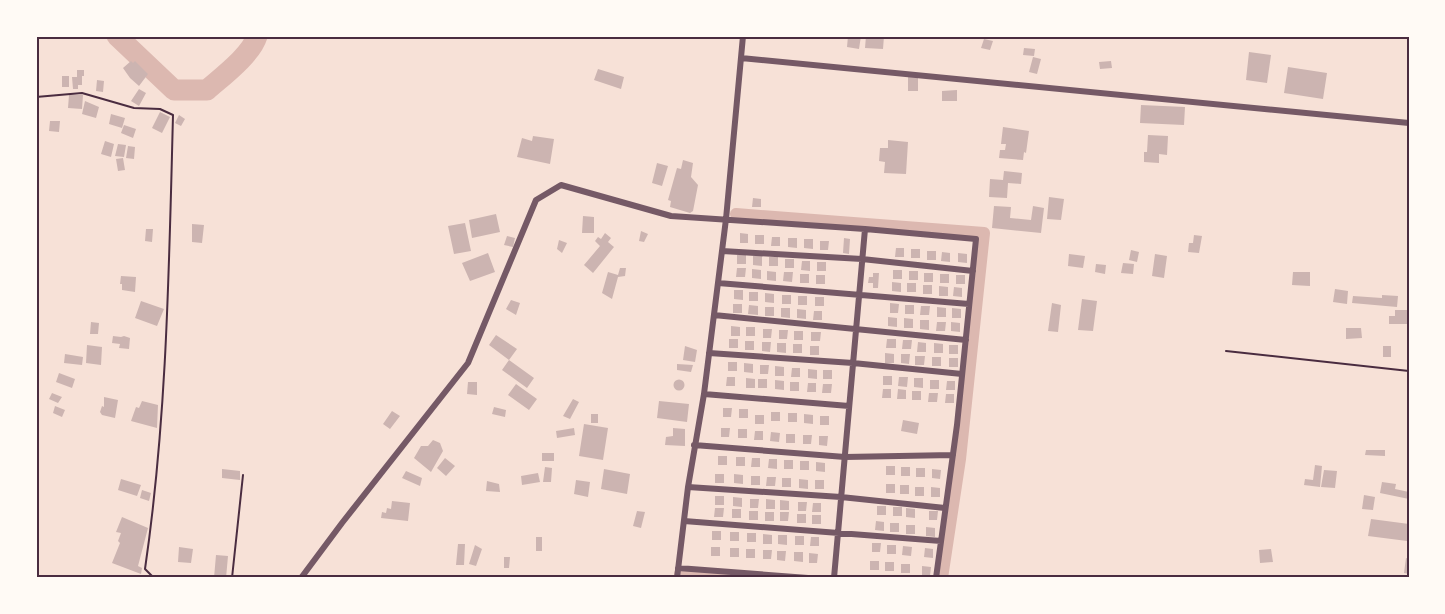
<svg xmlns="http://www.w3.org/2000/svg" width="1445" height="614" viewBox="0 0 1445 614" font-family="'Varela Round',sans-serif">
<rect width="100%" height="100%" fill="#f7e1d7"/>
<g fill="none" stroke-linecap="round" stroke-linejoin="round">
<path stroke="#dcb8b0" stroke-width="12" d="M736 214 984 233 960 459 942 578
M680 574 724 578"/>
<path stroke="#dcb8b0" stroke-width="21" d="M117 36 174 90H207C223 76 251 55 257 36"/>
</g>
<path fill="#ccb4b1" d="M848 36H861L859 49 847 47Z
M866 36H884L883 49 865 48Z
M984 39 993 41 990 50 981 48Z
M1024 48 1035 49 1034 56 1023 55Z
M1249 52 1271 55 1267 83 1246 80Z
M1033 57 1041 59 1037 74 1029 72Z
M131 61 133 63 135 61 148 74 139 86 130 78 123 68Z
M1111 61 1112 68 1100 69 1099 62Z
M1288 67 1327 73 1323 99 1284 93Z
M598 69 624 77 621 89 594 80Z
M77 70H84V76H82V85H78V89H73L72 77H77Z
M62 76H69V87H62Z
M908 77H918V91H908Z
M97 80 104 81 103 92 96 91Z
M139 89 146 93 139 106 131 101Z
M957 90V101H942V91Z
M69 95H83L82 109 68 108Z
M85 101 99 107 96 118 82 114Z
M1141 105 1185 107 1184 125 1140 123Z
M160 112 170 117 162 133 152 128Z
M111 114 125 118 122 128 109 124Z
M179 115 185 119 181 126 175 123Z
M50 121H60L59 132 49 131Z
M124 125 136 129 133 138 121 133Z
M1003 127 1029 131 1026 153 1024 152 1023 160 999 158 1000 150H1005L1006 144H1001Z
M1148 135 1168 136 1167 155 1159 154V163L1144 162V152H1147Z
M533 136 554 139 550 164 517 157 522 138 532 141Z
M888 140 908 142 906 174 884 173 885 162 879 161 880 148H888Z
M105 141 114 144 111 157 101 154Z
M118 144 126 145 124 157 115 156Z
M128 146 135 147 134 159 126 158Z
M123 158 125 170 118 171 116 159Z
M683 160 693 163 691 177 698 185 693 211 690 213 670 207 671 201 668 200 677 168 681 169Z
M657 163 668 166 662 186 652 183Z
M1004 171 1022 173 1021 184 1008 183 1007 198 989 197 990 179 1003 180Z
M1049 197 1064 199 1061 220 1047 219Z
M753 198 761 199V207H752Z
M994 206 1011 207 1010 218 1031 220 1033 206 1044 208 1041 233 992 228Z
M496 214 500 232 472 238 469 220Z
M583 216 594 217V233H582Z
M465 223 471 251 454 254 448 226Z
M192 224 204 225 202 243 192 242Z
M146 229H153L152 242 145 241Z
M641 231 648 234 644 242 639 241Z
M605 233 611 238 608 242 614 247 593 273 584 265 600 246 595 241 598 237 601 239Z
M740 233 748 234V243H740Z
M755 235H764V244H755Z
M1194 235 1202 236 1199 253 1188 252 1189 243H1193Z
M507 236 515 238 513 247 504 245Z
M772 237H780V246H771Z
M788 238H797V248L788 247Z
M844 238 850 239 849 254 843 253Z
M804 239H813V249L804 248Z
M559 240 567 243 562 253 557 249Z
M820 241H829L828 250H820Z
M896 248H904V257H895Z
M911 249H920V258H911Z
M1131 250 1139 252 1137 262 1129 260Z
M927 251H936V260H927Z
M942 252 950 253V262L941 261Z
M488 253 495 272 470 281 462 263Z
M958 253 967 254V263L958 262Z
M1069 254 1085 256 1083 268 1068 266Z
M1155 254 1167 256 1164 278 1152 276Z
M737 255H746V264H737Z
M753 256H762V266L753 265Z
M769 257H778V266H769Z
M785 259H794V268H785Z
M802 261H810V271L801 270Z
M817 262H826V271H817Z
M1123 263 1134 264 1133 274 1121 273Z
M1096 264 1106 265 1105 274 1095 272Z
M620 268H626L625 276 618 277 612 299 602 293 608 272 618 275Z
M737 268H746L745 277H736Z
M752 269 761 270V279L752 278Z
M893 270H902V279H893Z
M767 271 776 272V281L767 280Z
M909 271H918V280H909Z
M784 272H793L792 282 783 281Z
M1293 272H1310V286L1292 285Z
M873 273H879L878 288H873V283H868L869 277H873Z
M924 273H933V282H924Z
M800 274H809V283H800Z
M940 274H949V283H940Z
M816 275H825V284H816Z
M956 275H965V284H956Z
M121 276 136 277 135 292 122 290V284H120Z
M892 282 901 283V292L892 291Z
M907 283H916V292H907Z
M923 285H932V294H923Z
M939 286 948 287V296H939Z
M954 287 962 288V297L953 296Z
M1335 289 1348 291 1347 304 1333 302Z
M734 290H743V300L734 299Z
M749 292H758V301H749Z
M765 293 774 294V303L765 302Z
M782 295H791V304H782Z
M1382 295 1398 296 1397 307 1352 303 1353 296 1382 298Z
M798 296H807V305H798Z
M815 297H824V306H815Z
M1082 299 1097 301 1093 331 1078 330Z
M511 300 520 303 516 315 506 309Z
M141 301 164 309 157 326 135 318Z
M890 303 899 304 898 313H890Z
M1052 303 1061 305 1058 332 1048 331Z
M733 304H742V313H733Z
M749 305 758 306V315L748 314Z
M905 305H914V314H905Z
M921 306H930L929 315H920Z
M765 307H774V316H765Z
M937 307 946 308V317H937Z
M781 308H790V318L781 317Z
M952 308 961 309V318H952Z
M797 309 806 310V319L797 318Z
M1395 310H1407V324H1389V316H1395Z
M814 311H822V320H813Z
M888 317 897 318V327L888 326Z
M904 318 913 319V328H904Z
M920 320H929V330L920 329Z
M91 322 99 323 98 334H90Z
M937 322H946L945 331H936Z
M951 322 960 323V332L951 331Z
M731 326 740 327V336H731Z
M746 327H755V336H746Z
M1346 328H1361L1362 338 1346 339Z
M763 329H772L771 338H763Z
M779 330H788L787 339H779Z
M794 331H803V340H794Z
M811 332H821L820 341H811Z
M496 335 517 349 509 360 489 345Z
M113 336 121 337 124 336 130 338 129 349 119 348 120 344 112 343Z
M729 339H738V348H729Z
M887 339H896V348H886Z
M903 340H912L911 349H902Z
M745 341H754V350H745Z
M762 342H771L770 352 762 351Z
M918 342 926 343V352H917Z
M777 343H786V353L777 352Z
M934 343 943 344V353H934Z
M793 344H802V353H793Z
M87 345 102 347 101 365 86 363Z
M949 345H958V354H949Z
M685 346 697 350 695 362 683 360Z
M810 346H819V355H810Z
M1383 346H1391V357H1383Z
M885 353 894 354V363H885Z
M65 354 83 357 82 365 64 363Z
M901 354H910L909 364 901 363Z
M915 356H925L924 365H915Z
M932 357H941V366H932Z
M949 358H958V367H949Z
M509 360 534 378 527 388 502 370Z
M728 362H737V371H728Z
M744 363 753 364V373L744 372Z
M677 364 693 365 691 372 677 370Z
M760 365H769L768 374H760Z
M775 366 784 367V376H775Z
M792 368H800V377H791Z
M808 369 817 370V379L808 378Z
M823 370H832V379H823Z
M59 373 75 379 72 388 56 382Z
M883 376H892V385H883Z
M727 377H735V386H726Z
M899 377H908L907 387 898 386Z
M746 378 755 379V388H746Z
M914 378H923V388L914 387Z
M758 379H767V388H758Z
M673.5 385a5.5 5.5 0 1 1 11 0a5.5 5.5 0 1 1-11 0Z
M775 380 784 381V390L775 389Z
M930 380H939V389H930Z
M947 381H955V390H946Z
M468 382H477V395L467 394Z
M790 382H799V391H790Z
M808 383H816V392H807Z
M516 384 537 399 529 410 508 395Z
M823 384H832L831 393H822Z
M883 389H891V398H882Z
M898 389 906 390V399H897Z
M912 391H921V400H912Z
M52 393 62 397 58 403 49 399Z
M929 393H938L937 402H928Z
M946 394H954V403H945Z
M104 397 118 400 115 418 102 415 100 412 102 406 104 407Z
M573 399 579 402 570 419 563 416Z
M142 401 158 405 157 428 131 421 136 407 139 408Z
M659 401 689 404 687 422 657 418Z
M55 406 65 410 62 417 53 413Z
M494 407 506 410 505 417 492 414Z
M723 408H732L731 417H723Z
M739 409H748V418H739Z
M392 411 400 416 390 429 383 424Z
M771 412H780V421H771Z
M788 413H797V422H788Z
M591 414H598V423H591Z
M804 414 813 415V424L804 423Z
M755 415H764V424H755Z
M820 416H829V425H820Z
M903 420 919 423 917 434 901 431Z
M584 424 608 428 603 460 579 456Z
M574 428 575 435 557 438 556 431Z
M673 428 685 429V446L665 445 666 437 673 436Z
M721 428H730L729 437H721Z
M738 429H747V438H738Z
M755 431H763V440H754Z
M771 432 780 433 779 442 770 441Z
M786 434H795V443H786Z
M803 435H812L811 444H803Z
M819 436H828L827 446 819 445Z
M433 440 440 443 443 451 431 472 414 458 421 446H428Z
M1366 450H1385V456L1365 455Z
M542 453H554V461H542Z
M718 456H727V465H718Z
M736 457H745V466H736Z
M445 458 455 466 446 476 437 468Z
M752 458H760V467H751Z
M769 459H777V469L768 468Z
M784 460H793V469H784Z
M800 461H809V470H800Z
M816 462 825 463V472L816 471Z
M1315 465 1322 466 1320 487 1304 485 1305 479 1313 480Z
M886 466H895V475H886Z
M545 467 552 468 551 482H543Z
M901 467H910V476H901Z
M916 468H925V477H916Z
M222 469 240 471V480L222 478Z
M604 469 630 474 627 494 601 489Z
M932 469 941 470 940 479 932 478Z
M1324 470 1337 471 1335 488 1321 487Z
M406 471 422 478 420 486 402 478Z
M538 473 540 482 522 485 521 476Z
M715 474H724V483H715Z
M734 474 743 475V484L734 483Z
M751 476H760V485H751Z
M767 477H776L775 486H766Z
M782 478H791V487H782Z
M121 479 141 485 137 496 118 490Z
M799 479 808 480V489L799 488Z
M576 480 590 482 588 497 574 494Z
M815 480H824V489H815Z
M487 481 499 484 500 492 486 491Z
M1382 482 1396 484 1395 489 1409 492V499L1380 493Z
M886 484H895V493H886Z
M900 485H909V494H900Z
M915 487H924V496H915Z
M931 487 940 488V497H931Z
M142 490 151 493 149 501 140 498Z
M1364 495 1375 497 1373 510 1362 509Z
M715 496H724V505H715Z
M733 497 742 498V507L733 506Z
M750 499H759L758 508H750Z
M766 499 775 500V509H766Z
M780 500 789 501V510H780Z
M392 501 410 503 408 521 381 518 382 512 386 513 387 508 391 509Z
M798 502H807L806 511H798Z
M813 503H821V512H812Z
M877 506H886V515H877Z
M893 507H902V516H893Z
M715 508H724L723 517H714Z
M906 508 915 509V518L906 517Z
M732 509H741V518H732Z
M637 511 645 512 641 528 633 526Z
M749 511H758V520H749Z
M929 511H938L937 520H929Z
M765 512H774V521H765Z
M780 512H789L788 521H780Z
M797 514H806V523H797Z
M812 515H821V524H812Z
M122 517 148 528 138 566 142 568 141 574 112 563 120 543 118 541 121 533 116 532Z
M1371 519 1409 524 1407 541 1368 536Z
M876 521 884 522V531L875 530Z
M890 523H899V532H890Z
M906 525H915V534H906Z
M926 527 935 528V537L926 536Z
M712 531H721V540H712Z
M730 532H739V541H730Z
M747 533H756V542H747Z
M763 534 772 535V544H763Z
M778 535H787V545L778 544Z
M795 536H804V545H795Z
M536 537H542V551H536Z
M811 537H819V546H810Z
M872 543H881L880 552H872Z
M458 544H465L464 565H456Z
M475 545 482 549 476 566 469 564Z
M887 545H896V554H887Z
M903 546 912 547 911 556 902 555Z
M179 547 193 549 191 563 178 562Z
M711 547H720V556H711Z
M730 548H739V557H730Z
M925 548 933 549V558L924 557Z
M746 549H755V558H746Z
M1271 549 1273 562 1260 563 1259 550Z
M763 550H772L771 559H763Z
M777 551H786L785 561 777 560Z
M794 552H803V562L794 561Z
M809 553 818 554 817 563H809Z
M216 555 228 556 226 578H214Z
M504 557H510L509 568H504Z
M1406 558 1409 559V574L1404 573Z
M870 561H879V570H870Z
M885 562H894V571H885Z
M901 564H910V573H901Z
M922 566 931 567 930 576 922 575Z"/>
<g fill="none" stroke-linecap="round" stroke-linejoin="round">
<path stroke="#4a2c40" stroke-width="2" d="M36 97 82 93 134 108 160 109 173 115C169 267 167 419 145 569L153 577 162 578
M1226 351 1409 371
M232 578 243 475"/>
<path stroke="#755966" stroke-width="6" d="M741 58 1409 123
M722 251 862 259 973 271
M718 283 969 304
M714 315 966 340
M709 353 853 363 962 374
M704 394 849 406
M694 445 845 457 953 455
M688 487 841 497 945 508
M684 521 941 541
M678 568 808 578
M301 578 342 523 468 363 536 200 561 185 671 216 865 229 976 239 957 425 936 578
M677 578 688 487 704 394 726 219 743 36
M834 578 865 229"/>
</g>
<rect width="1445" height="614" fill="none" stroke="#fffaf5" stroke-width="75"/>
<rect x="38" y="38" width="1370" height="538" fill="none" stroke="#4a2c40" stroke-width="2"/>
</svg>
